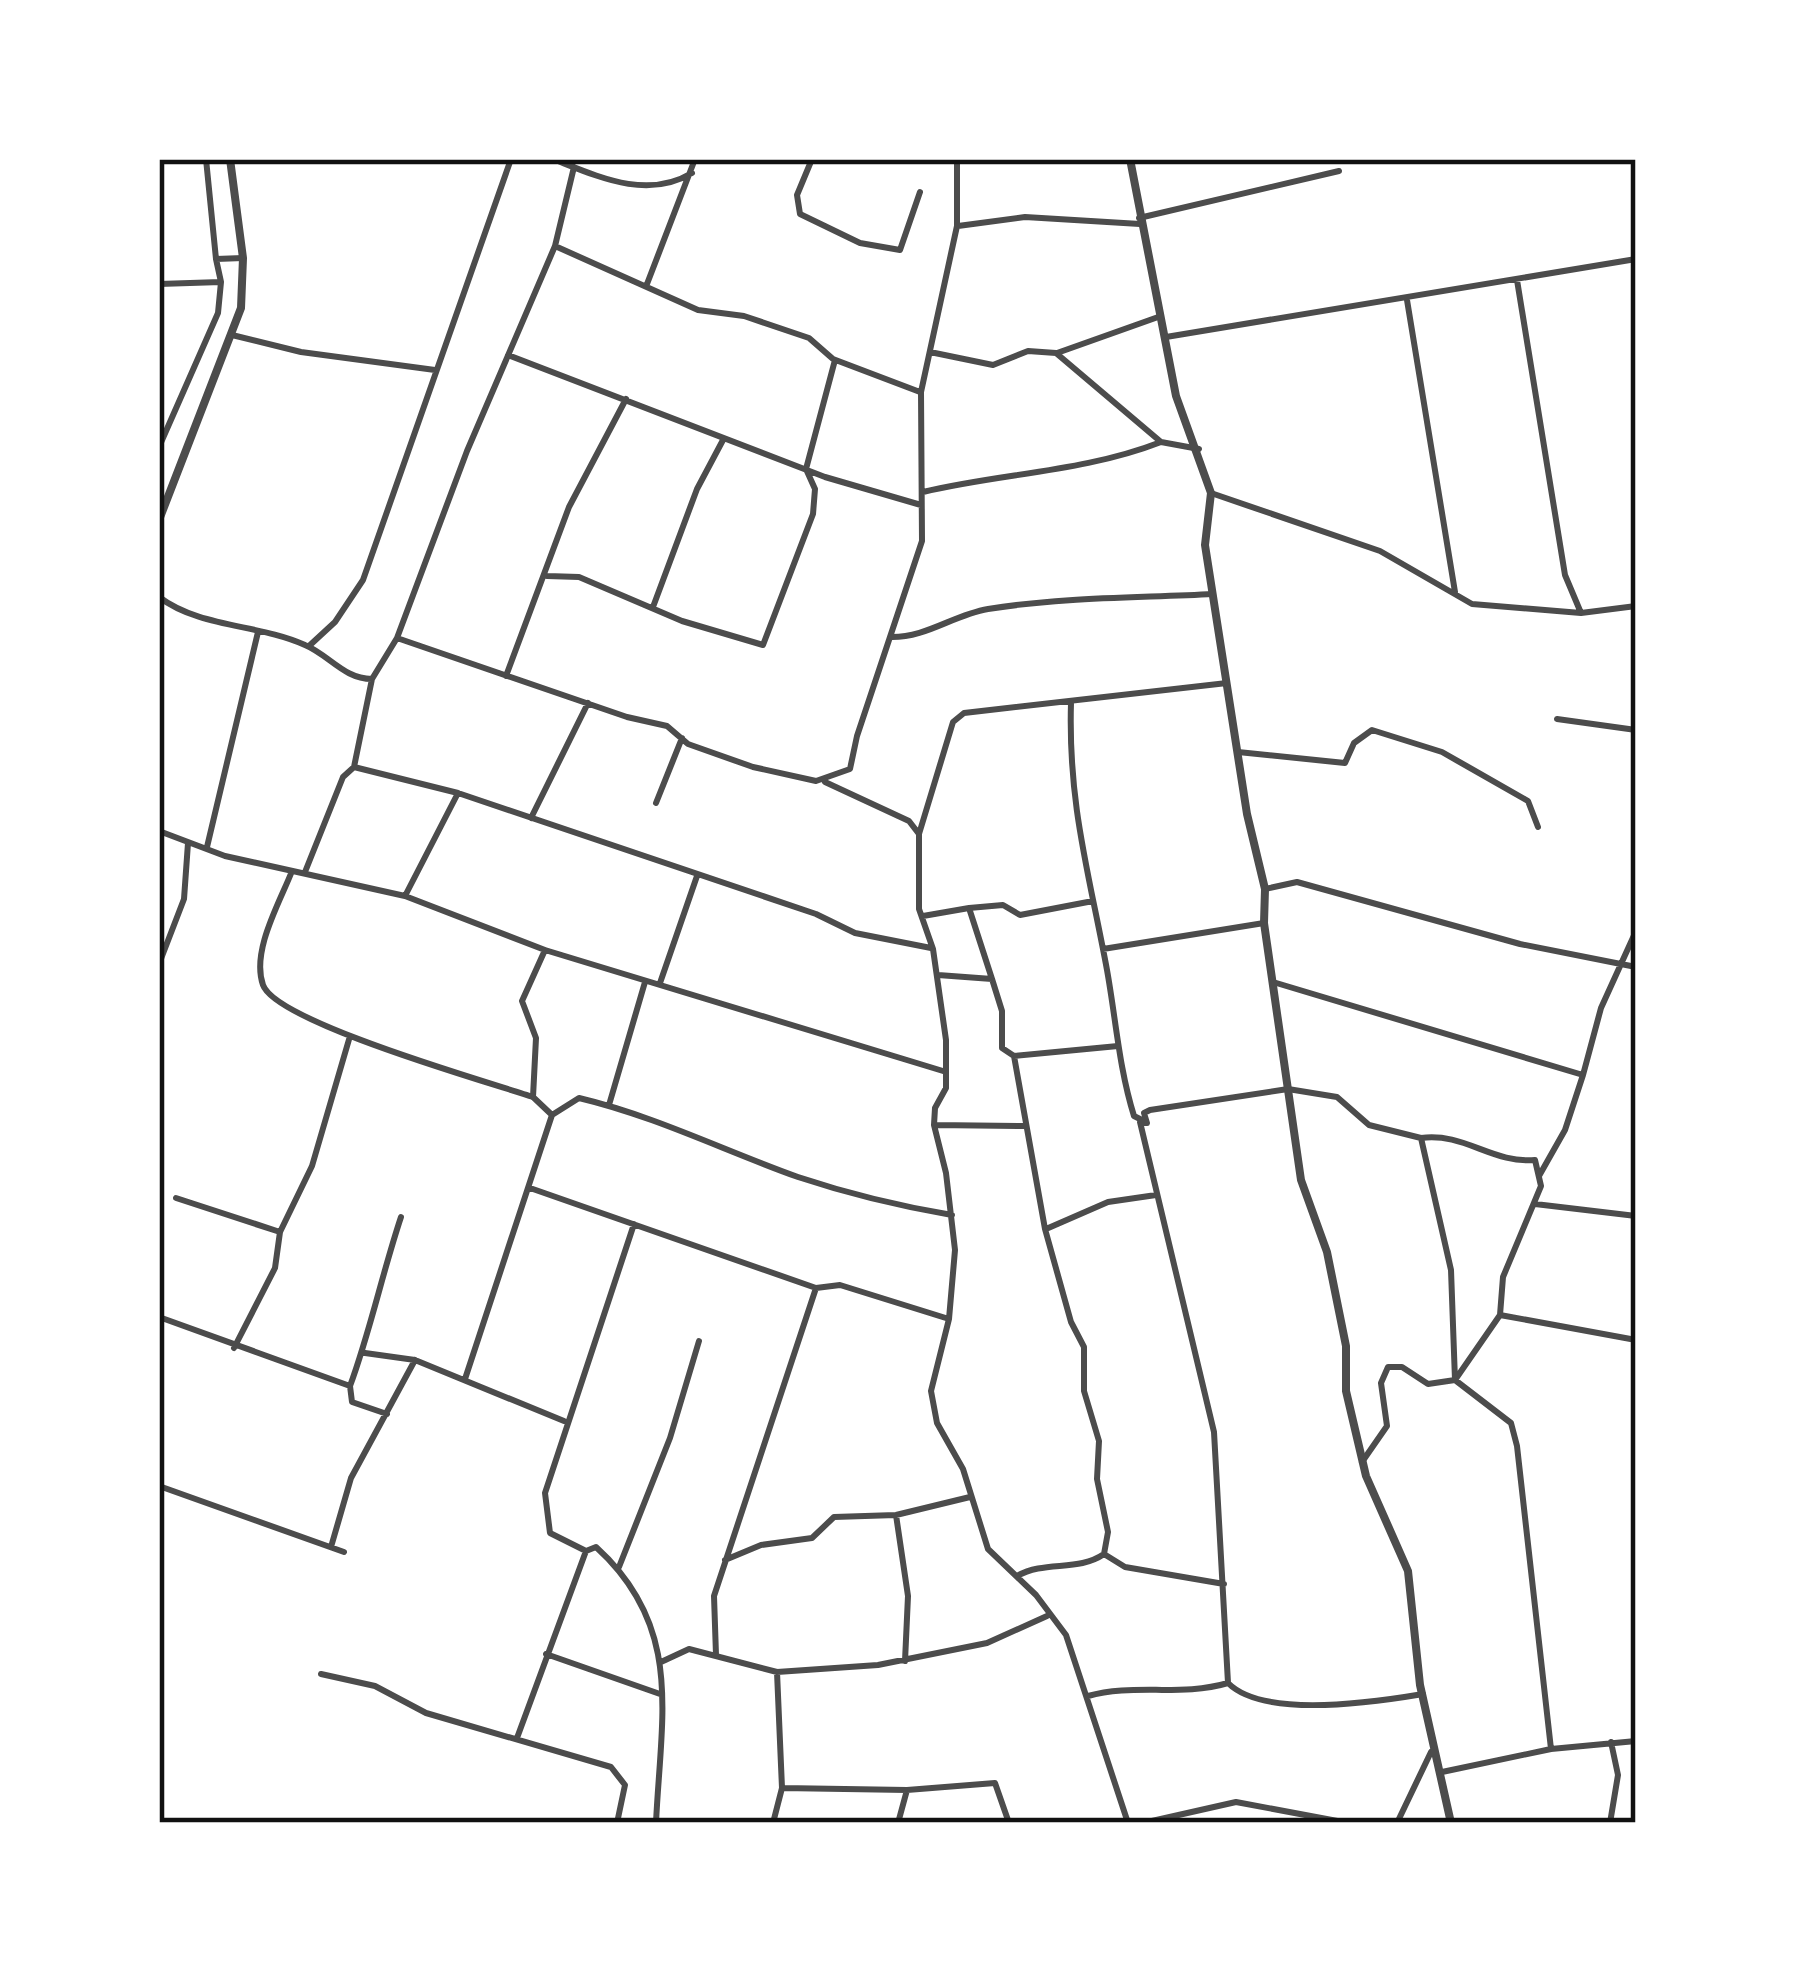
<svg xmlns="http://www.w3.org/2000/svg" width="1795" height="1982" viewBox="0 0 1795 1982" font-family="Arial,sans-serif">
<rect width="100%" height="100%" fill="#fff"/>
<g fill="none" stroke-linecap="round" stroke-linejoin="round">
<path stroke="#4c4c4c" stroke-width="6" d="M206 159 216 259 243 258
M553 159C599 177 647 200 692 173
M812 159 797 195 800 214 860 243 900 250 920 192
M1139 218 1339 171
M958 226 1025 217 1140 224
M555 246 698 310 744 316 809 338 833 359 920 392
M1517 280 1565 575 1581 613
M159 284 221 282 216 259
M647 284 695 159
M1407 300 1455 592
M232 335 301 352 435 370
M1166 337 1636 259
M930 352 993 365 1028 351 1056 353 1161 442 1199 449
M1057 353 1161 316
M508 355 825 477 921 505
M159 447 218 313 221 282
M923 492C1003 473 1084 472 1161 442
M1211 493 1380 551 1472 604 1581 613 1636 606
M547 576 579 577 682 621 763 645 813 514 815 489 806 469 835 360
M159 597C200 628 259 624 305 645 329 655 344 679 372 679L397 638 627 717 667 726 688 744 753 767 816 781 850 769 857 736 922 541 921 392 957 226V159
M653 607 697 489 723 440
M890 637C926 638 953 615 988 609 1063 597 1138 598 1213 594
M397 638 467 451 555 246 574 167
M309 646 335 622 363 580 511 159
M506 676 569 507 626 399
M1071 703C1068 804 1089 873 1107 970 1116 1020 1119 1068 1134 1116L1144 1121
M1557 719 1636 730
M1238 752 1345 763 1354 743 1372 730 1442 752 1528 801 1538 827
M354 767 372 679
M825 782 909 821 919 834 953 722 964 713 1227 683
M656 803 682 738
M531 818 588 703
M159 831 225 856 405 896 545 950 943 1071
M919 834V909L933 949 946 1040V1088L935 1108 934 1125 946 1173 955 1250 949 1319 931 1391 937 1423 963 1469 988 1549 1036 1595 1066 1635 1128 1823
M207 847 258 632
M292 871C280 902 251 951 263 985 276 1022 488 1082 533 1097L552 1115
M305 872 343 777 354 767 458 793 816 914 855 933 931 948
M1265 889 1297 882 1520 944 1636 967
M405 896 458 793
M969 908 1003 905 1020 915 1093 901
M923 916 969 908 992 979
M1103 949 1264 923
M159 964 184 899 188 843
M938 975 992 979 1002 1011V1048L1014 1056 1045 1229 1071 1322 1084 1347V1391L1099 1441 1097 1479 1108 1532 1104 1554C1078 1572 1045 1560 1017 1576
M1273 982 1583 1075 1565 1130 1539 1176
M660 983 697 876
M1014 1056 1118 1046
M1583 1075 1601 1008 1636 931
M533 1097 536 1038 522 1001 545 950
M609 1105 645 982
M934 1125 1023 1126
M530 1188 816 1288 840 1285 949 1319
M176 1198 280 1232
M1535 1204 1636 1216
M634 1224 545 1493 550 1533 586 1551 596 1547C684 1627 661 1715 656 1823
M1046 1229 1108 1202 1156 1195
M1500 1315 1636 1340
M159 1317 350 1386C370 1332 382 1274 401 1217
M234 1348 275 1268 280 1232 312 1166 350 1036
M365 1353 415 1360 564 1421
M465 1379 552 1115 579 1098C655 1116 725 1151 798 1177 849 1194 899 1206 952 1215
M350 1386 352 1402 387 1414
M1362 1462 1387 1426 1381 1383 1388 1367H1402L1428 1384 1455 1380 1500 1315 1503 1277 1541 1186 1535 1160C1493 1164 1464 1132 1421 1138L1451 1270 1455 1380 1511 1423 1517 1446 1551 1749 1442 1772
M1636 1477V1511
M159 1486 344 1552
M896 1515 908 1596 905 1661
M331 1547 351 1478 415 1360
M1104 1554 1125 1567 1224 1584
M725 1560 761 1545 812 1538 834 1517 896 1515 970 1497
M619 1567 670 1438 699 1341
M546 1654 660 1694
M716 1655 714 1596 816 1288
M661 1662 689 1649 777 1672 878 1665 987 1643 1047 1616
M321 1674 375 1686 426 1713 611 1767 625 1785 617 1823
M1228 1683 1214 1432 1140 1122 1147 1123 1144 1113 1150 1110 1288 1089 1337 1097 1369 1125 1421 1138
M1088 1696C1133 1683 1181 1697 1228 1683 1264 1719 1376 1702 1423 1694
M517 1738 586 1551
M1551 1749 1636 1741
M782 1788 907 1790 995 1783 1009 1823
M773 1823 782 1788 777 1672
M898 1823 907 1790
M1143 1823 1236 1802 1348 1823
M1397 1823 1431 1752
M1610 1823 1618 1775 1611 1742"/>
<path stroke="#4c4c4c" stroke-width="8" d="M1130 159 1176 396 1211 493 1205 545 1247 814 1265 889 1264 923 1301 1180 1327 1252 1346 1346V1391L1366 1476 1408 1571 1420 1685 1451 1823
M159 520 241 308 243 258 230 159"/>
</g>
<rect width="1795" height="1982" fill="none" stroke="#ffffff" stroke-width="324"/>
<rect x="162" y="162" width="1471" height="1658" fill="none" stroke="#111" stroke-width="4.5"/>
</svg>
